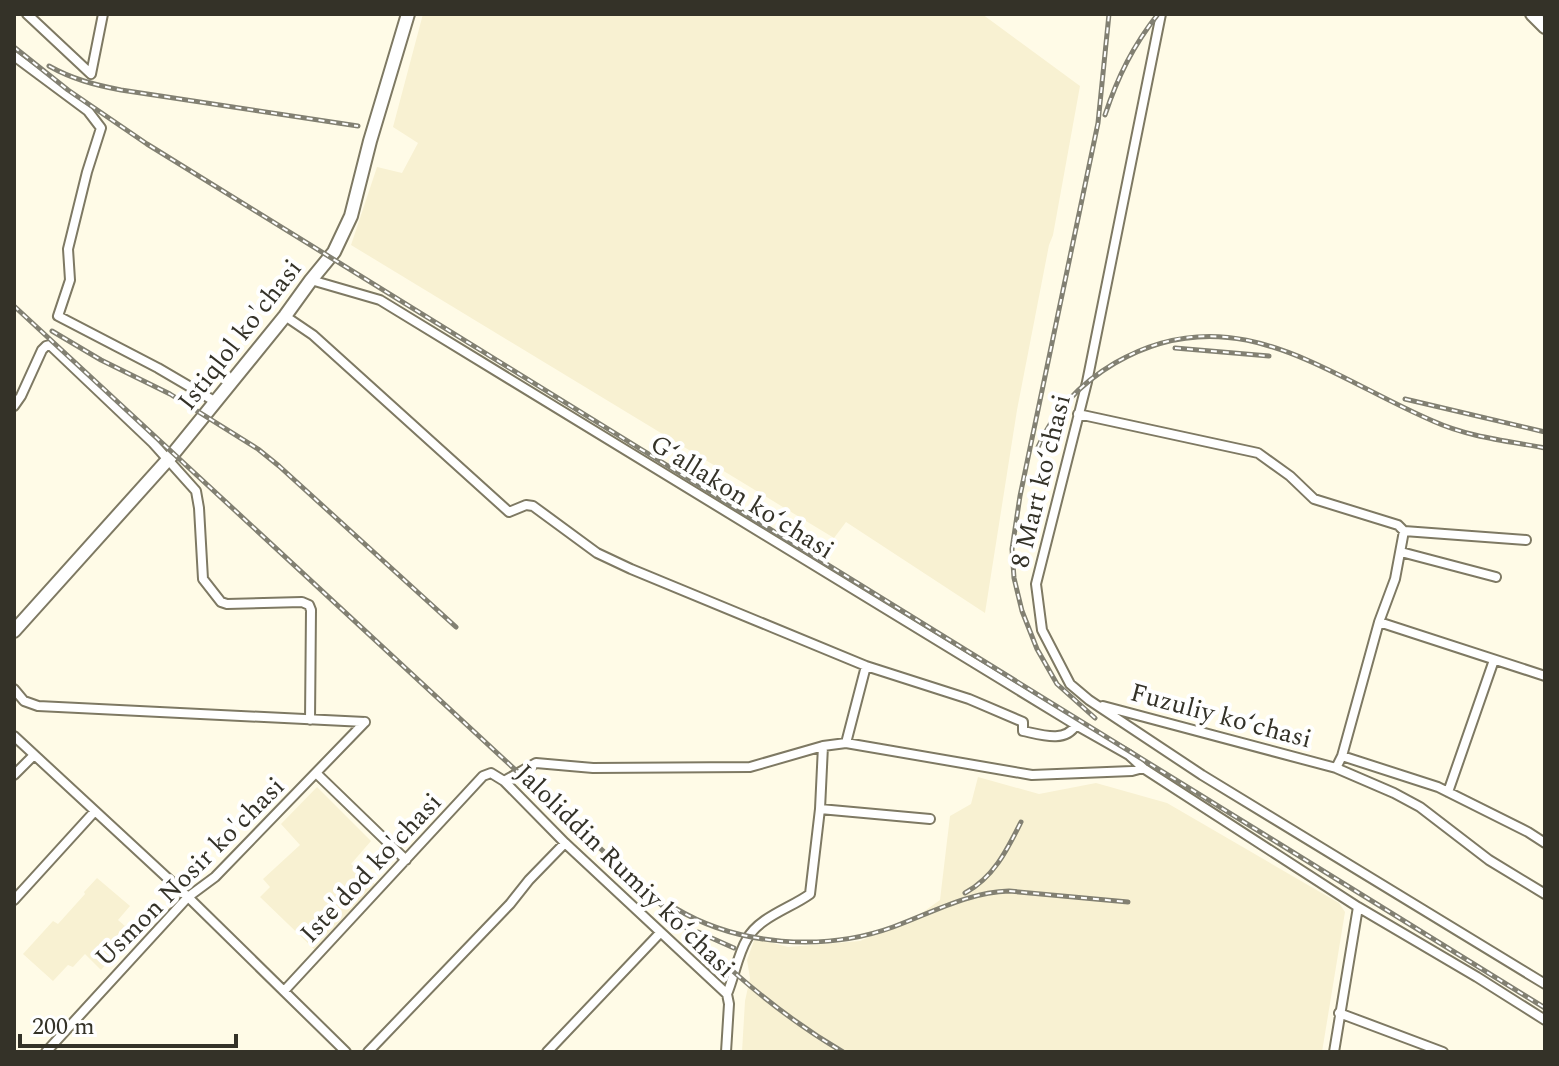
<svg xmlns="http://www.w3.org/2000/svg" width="1559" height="1066" viewBox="0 0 1559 1066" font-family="Spectral,serif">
<rect width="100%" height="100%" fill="#fffbe7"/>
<path fill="#f8f1d2" d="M423 14H982L1080 86 1053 235 1049 245 1017 410 985 613 846 522 834 538 351 245 377 167 402 173 418 143 393 127Z
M978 777 1039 794 1096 783 1167 803 1339 903 1345 912 1322 1052H742L745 1001 750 978 747 960 755 938 788 947 860 941 919 915 940 900 950 816 971 804Z
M317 787 371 841 351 864 376 885 315 950 260 897 270 887 263 879 300 845 281 824Z
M97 878 130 906 118 920 133 933 101 970 85 954 73 967 68 965 53 981 23 954 53 921 58 924 85 894 84 892Z"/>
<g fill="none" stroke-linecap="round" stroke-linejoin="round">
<g stroke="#7e7963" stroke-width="12">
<path id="street" d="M27 14 91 74 103 14
M1161 14 1087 382 1036 584 1042 630 1070 684 1089 700 1202 775 1545 984
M14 56 88 111 101 128 87 172 68 249 70 280 58 316 158 368 216 402
M311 280 380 300 1076 725 1129 755 1143 768 1358 907 1477 977 1545 1020
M285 316 313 335 509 512 526 505 533 506 597 553 631 569 866 666 969 699 1023 722V731C1042 735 1065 743 1076 725
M14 406 21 396 42 350 46 346 50 345 153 443 196 491 199 508 203 579 221 602 227 604 302 602 309 605 311 610 310 720
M1078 414 1258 453 1290 476 1314 499 1398 525 1404 531 1526 540
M1401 552 1496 577
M1379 622 1545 676
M14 689 24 701 38 706 365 722
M1103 706 1336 768 1394 793 1420 807 1489 860 1545 894
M14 736 188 897 346 1052
M846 743 866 666
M1342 756 1438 787 1528 832 1545 843
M1336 768 1342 756 1379 622 1395 579 1404 531
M316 773 406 860
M14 775 34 755
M504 781 536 763 593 768 750 767 823 746 846 743 1032 775 1132 771 1143 768
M1448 792 1494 660
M820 809 930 819
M14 900 95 811
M284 991 483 776 491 773 504 781 565 843 727 994 729 1004 726 1052
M727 994C734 977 738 954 747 939 759 917 791 908 810 894L820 809 823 746
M1339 1013 1443 1052
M46 1052 188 897 215 877 365 722
M368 1052 510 904 529 880 565 843
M547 1052 660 933
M1334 1052 1358 907"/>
</g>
<g stroke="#7e7963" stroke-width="16">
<path id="secondary" d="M1532 14 1545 27
M14 631 173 454 285 316 311 280 334 252 351 216 370 141 408 14"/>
</g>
<use href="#street" stroke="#fff" stroke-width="8"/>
<use href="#secondary" stroke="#fff" stroke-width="12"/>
<g stroke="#828072" stroke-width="5">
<path id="rail" d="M14 47 68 90 147 144 1545 1008
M49 66C72 79 95 85 121 90L358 126
M1105 115C1118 76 1133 46 1158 14
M14 306 735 973C769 1003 804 1029 843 1052
M52 331 101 360 170 394 258 449 279 466 456 627
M1175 348 1269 356
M1405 399 1545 432
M1038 447C1054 411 1081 383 1115 363 1234 294 1326 375 1433 421 1468 437 1508 441 1545 448
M1095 718 1057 684 1037 649 1022 611 1014 578 1012 549 1020 496 1098 123 1109 14
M965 893C994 877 1007 850 1021 822
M675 908C738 946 824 952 893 927 931 913 969 892 1009 891L1128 902
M698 932 734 948"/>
</g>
<use href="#rail" stroke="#fff" stroke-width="2" stroke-dasharray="6" stroke-linecap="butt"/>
</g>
<g text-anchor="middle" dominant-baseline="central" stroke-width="8" stroke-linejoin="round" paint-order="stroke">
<g font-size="26" fill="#343228" stroke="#fff">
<text transform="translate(240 335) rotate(-52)">Istiqlol ko'chasi</text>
<text transform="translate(1041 481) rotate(-76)">8 Mart koʻchasi</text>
<text transform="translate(742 497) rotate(32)">Gʻallakon koʻchasi</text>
<text transform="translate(1221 716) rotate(15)">Fuzuliy koʻchasi</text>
<text transform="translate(371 868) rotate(-47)">Iste'dod ko'chasi</text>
<text transform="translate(625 871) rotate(44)">Jaloliddin Rumiy koʻchasi</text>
<text transform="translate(190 872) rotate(-45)">Usmon Nosir ko'chasi</text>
</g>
</g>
<rect width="1559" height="1066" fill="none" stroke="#343228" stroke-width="32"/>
<path d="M20 1034v12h216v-12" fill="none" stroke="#343228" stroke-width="4"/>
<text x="32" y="1034" font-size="24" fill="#343228" stroke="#ffffff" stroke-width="6" paint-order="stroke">200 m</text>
</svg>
